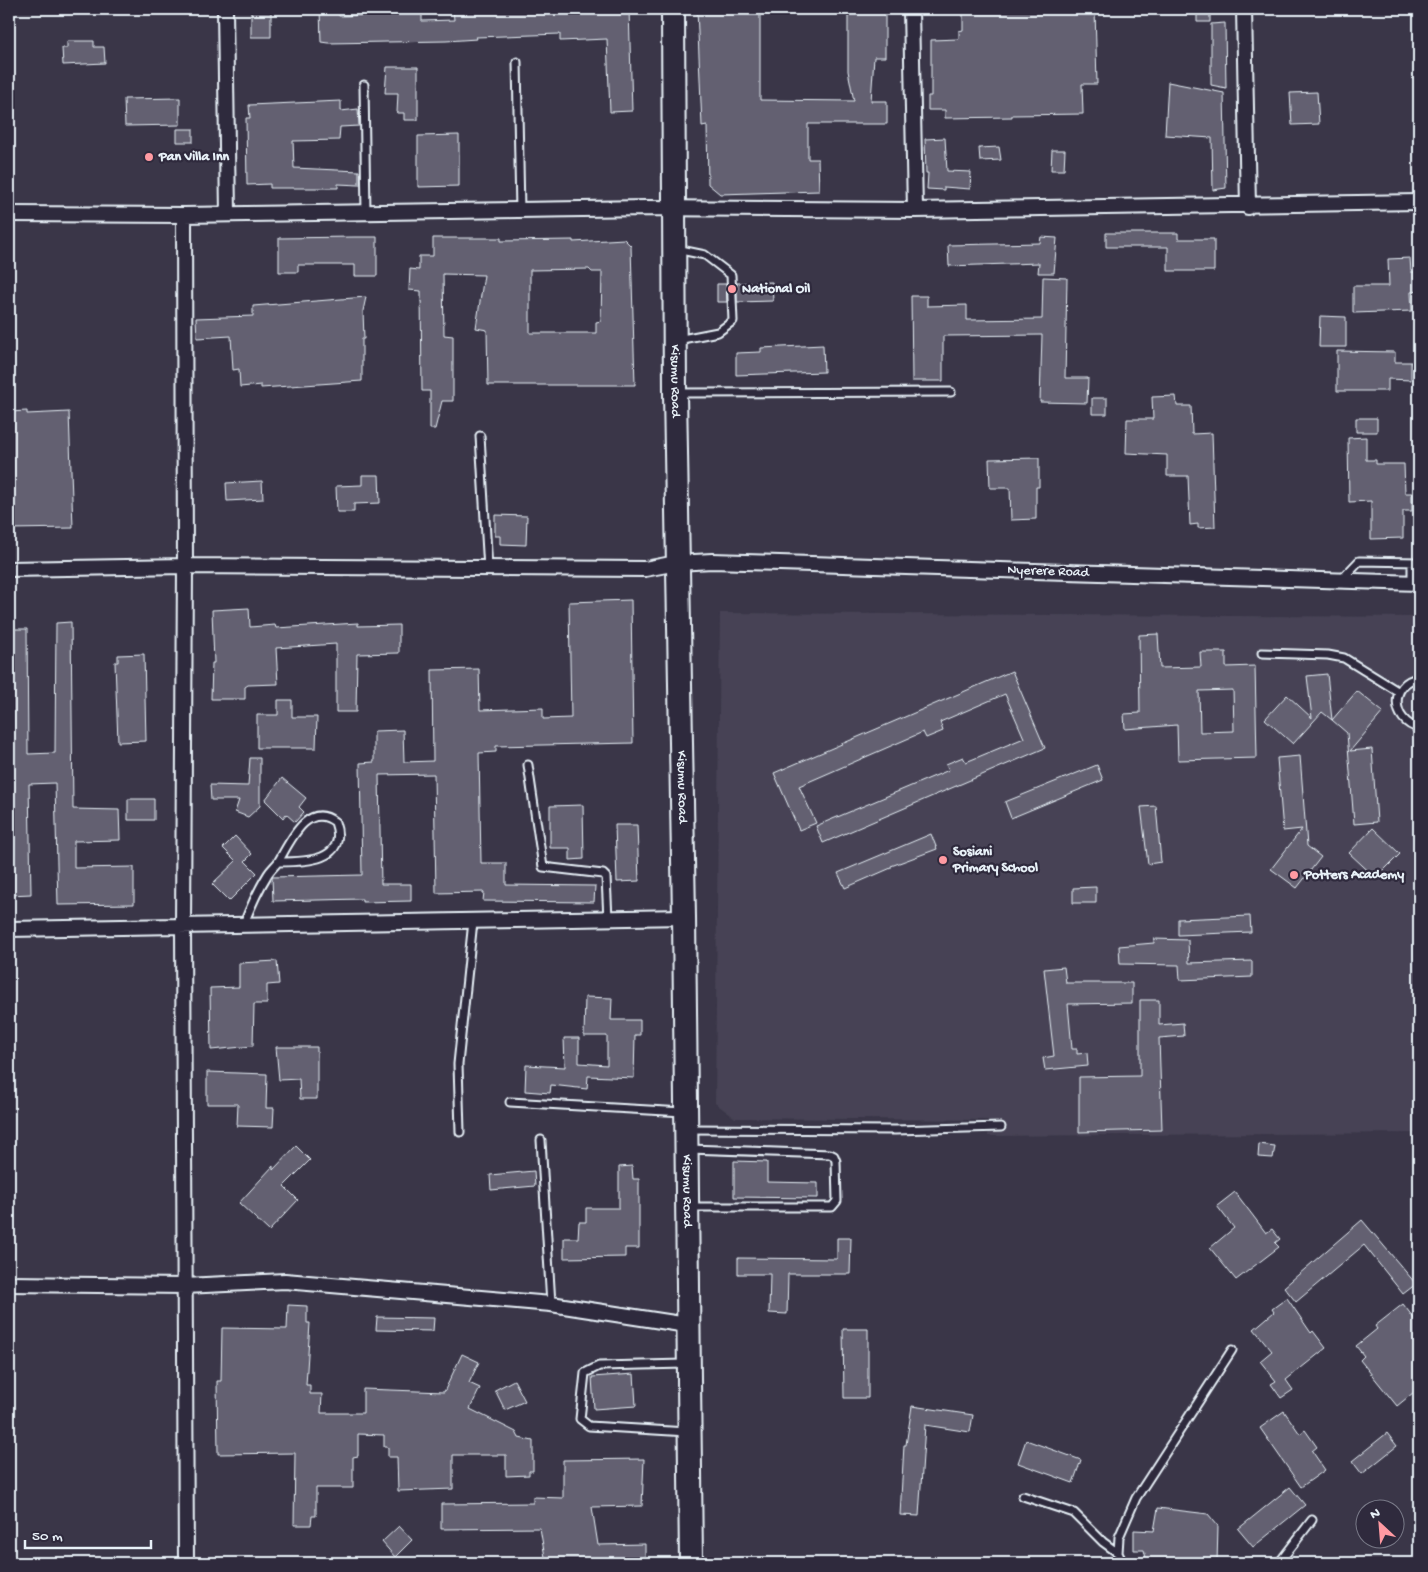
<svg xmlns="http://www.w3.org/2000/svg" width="1428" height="1572" viewBox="0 0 1428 1572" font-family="'Gochi Hand',sans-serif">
<rect width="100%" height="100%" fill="#3a3648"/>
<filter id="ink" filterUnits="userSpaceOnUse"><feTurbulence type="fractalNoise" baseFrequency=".02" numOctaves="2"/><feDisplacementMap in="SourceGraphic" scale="10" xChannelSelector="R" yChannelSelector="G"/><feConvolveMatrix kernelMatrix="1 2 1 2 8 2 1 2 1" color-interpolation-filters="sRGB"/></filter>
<g filter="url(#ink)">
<path fill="#464354" d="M720 613 1419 617V1133L988 1136 989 1120 735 1118 715 1103Z"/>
<path fill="#636171" stroke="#e8f1f8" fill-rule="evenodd" d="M251 9H271V37H251Z
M320 9H338L339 16 370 15V9H422V21L454 20 453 9H629L632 111 610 112 607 39 560 41V34L476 37 477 39 446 41 328 43 321 42Z
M697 9H760V100L854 101 848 71V9H885V57H874L871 101H887V124H808V159H818L819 191 720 194 708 184 707 125 702 126Z
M963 9H1095L1097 84H1082L1083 114 1012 115V117L945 118V110H928V96H931V40L959 39V31L963 30Z
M1197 9H1210V22H1197Z
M1225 23 1226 88 1211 85V24Z
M67 41H94V47H104L105 63 63 65 62 48H67Z
M387 67H418V120H404V113H397L398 93H385Z
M1168 82 1224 93 1226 188 1213 190 1212 138 1165 135Z
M1317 92 1319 124 1292 125 1290 93Z
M180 98V125L125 126 124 99Z
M341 101V111L358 109 359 126 340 127 339 140 293 141 294 168 359 171V185L338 184V188H270V184L247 185 246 118H250L249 105Z
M177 129H193V142H177Z
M459 135V186L418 187V136Z
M945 138 947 171 971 172 970 189 944 187V190L927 189 928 173H926L925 139Z
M999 147 1001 160 980 161 979 148Z
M1052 150H1065L1064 170H1051Z
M1106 233H1178V239H1214V271H1168V247H1106Z
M354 237H377V276H355V265H298V272H279V238Z
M1041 237 1057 238 1054 273H1038L1039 263 949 266 948 245 1040 243Z
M433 238H501V241L573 240V242L624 239 631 246 635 385H488L487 330 476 328 484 275 443 274 444 335 453 336V401H442L435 429H430V391H422L421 291 409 290 410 269 419 270V256H433ZM589 269 592 272H602L601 321 596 322V333H530V270Z
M1410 258 1411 272H1419V291L1411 292 1412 311 1353 313V286H1389L1388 259Z
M1043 277 1067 278 1065 378H1088L1087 403 1040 402 1042 335 943 336V381H912L911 296H927V306L967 305V320L1042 319Z
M772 282 773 301 737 302V283Z
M717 284H726L727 302H717Z
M366 297 363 311 364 339H362V381L261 388V385L240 387 239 369 233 370 231 336 197 338 196 318 253 316V306Z
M1320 316 1346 317V347H1319Z
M823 345 824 372 736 375V353L761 352V348Z
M1337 351 1395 352V362H1411V380L1388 379V391H1337Z
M1176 396 1177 406H1191L1192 434 1212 433 1215 527 1198 528V524L1190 525 1188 476H1167V455L1126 453 1127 419H1153L1152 397Z
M1092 398H1107V414H1092Z
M27 411V414L69 412 73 528 9 529V412Z
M1356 418H1377V432H1356Z
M1366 437V460H1376V464H1404L1405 493H1412V511H1403V538L1371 539V501L1349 502 1348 438Z
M1039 458V487H1036V519L1011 520 1010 488H990L989 459Z
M362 475H379L380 503 354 504V512H337L336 486 362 485Z
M262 481 263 499 227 501 226 483Z
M495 515 527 516 526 545 500 544V536H495Z
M631 600 633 743 496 746V752L479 753 481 863H506V885L595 886 594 902 483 901 484 892 436 893 434 774 379 775 381 884H411V901L362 902V899L273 901 272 877 362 875 360 763 374 762V731L403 730 404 762 433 761 432 670 479 669 480 710 543 708V719L571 718 569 602Z
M249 608 250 627 275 625 276 628 358 623V626L399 625V653L357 654 356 712H336V644L276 648 278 684 248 685 245 687V699H211L212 663H214L212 610Z
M71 622 73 809 119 810 120 840 74 841V868L134 867V904L58 905 55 783 29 784 31 894 10 895 9 629H27L28 754 55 753 56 623Z
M1158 634 1160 668 1201 667 1200 652H1226V667L1255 666 1257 758 1178 760 1177 725 1125 729 1124 714 1140 713 1139 635ZM1233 690 1234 731 1200 732 1199 691Z
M144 654 146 741 118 742 115 662H118V655Z
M1012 671 1045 748 823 843 816 826 949 770 946 764 963 757 966 762 1024 738 1005 694 940 722 943 731 926 738 923 732 799 786 816 823 799 830 774 773Z
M1327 674 1332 720 1322 712 1293 744 1265 719 1287 695 1312 718 1307 676Z
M1357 691 1383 712 1350 751 1372 749 1377 822 1354 824 1347 733 1332 720Z
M278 700H292V717H317L316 748H257V715H278Z
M1300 756 1307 846 1321 857 1297 888 1271 869 1302 829 1283 831 1277 758Z
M250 758H260V806L248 817 235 812 239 800H211L210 785 248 786Z
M1097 765 1103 780 1011 818 1005 802Z
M282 778 306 798 299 807 304 812 295 822 286 814 283 818 265 800Z
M128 799H154V820H128Z
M583 805 584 859 570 860V848H550V806Z
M1156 806 1161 862 1148 864 1141 807Z
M615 825H637L639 881 617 882Z
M1373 828 1400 854 1376 878 1349 853Z
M931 834 937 849 891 866V868L845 888 838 873Z
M235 836 252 854 245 861 257 873 229 901 212 884 236 861 223 848Z
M1096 887V903H1073V888Z
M1250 916 1251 932 1178 935V919Z
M1154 939 1188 940 1189 963 1252 961V977L1180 980 1179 965 1120 964 1119 946 1154 943Z
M277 961 279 984 267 985V1004H254L253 1046 211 1050 210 988 239 987V963Z
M1064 967 1066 983H1132V1003L1068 1004 1072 1049H1077V1054L1087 1053 1088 1066 1045 1070 1043 1058 1054 1056 1044 969Z
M585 997 612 998 611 1020H640V1035H635L634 1078 588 1076 587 1089 551 1085 550 1093 525 1091 526 1065 565 1067 564 1038H579V1063L607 1065V1036H584Z
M1140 1000H1159V1025L1183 1023 1184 1036 1159 1038 1162 1130 1079 1132V1077L1140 1076Z
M276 1047H317V1099H300L299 1079 279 1080Z
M207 1072 267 1074 266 1108H274L273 1127 237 1126 238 1104H207Z
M1259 1144 1275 1146 1273 1158 1258 1157Z
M296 1146 310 1160 284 1186 298 1200 269 1231 239 1203 273 1166V1170Z
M734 1161 767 1162V1182L818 1183V1198L734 1197Z
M632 1166 633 1179H639V1248H625V1257L564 1258V1238H578L579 1222H586V1208H619V1167Z
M534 1171 535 1186 491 1190 490 1175Z
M1235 1192 1266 1233 1272 1229 1280 1239 1275 1243 1279 1247 1236 1280 1210 1248 1234 1228 1217 1206Z
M1362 1220 1416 1284 1403 1294 1364 1245 1296 1302 1284 1287Z
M837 1238H851L850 1274H788L787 1314 769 1313 770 1274H738V1258L837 1259Z
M1287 1298 1311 1333 1313 1331 1326 1348 1286 1380 1293 1390 1281 1398 1271 1384 1276 1381 1260 1361 1272 1351 1254 1329 1274 1312 1272 1309Z
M1403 1304 1419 1325V1388L1397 1406 1360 1360 1364 1356 1356 1346 1377 1329 1375 1326Z
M288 1305 307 1306V1323H310L306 1385H310V1394H322L321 1413H363V1389L444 1392 462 1354 479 1362 469 1383 480 1388 470 1409 516 1432 519 1438 533 1441V1471H529V1475L506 1476V1455H453V1489L398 1491 397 1457H388V1447H384V1435L358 1434V1456L353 1457V1488H316V1516H312L311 1525H294L295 1453 218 1454 217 1381H221L222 1328 287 1329Z
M377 1317 434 1318 433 1331 376 1330Z
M843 1329H868V1398H844Z
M634 1374 636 1406 594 1409 592 1377Z
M514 1380 525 1401 505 1410 495 1390Z
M912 1406 973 1415 970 1432 925 1425 919 1516 900 1515 904 1445H906Z
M1284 1411 1300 1434 1305 1430 1317 1447 1312 1451 1325 1470 1301 1487 1260 1428Z
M1387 1433 1397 1446 1362 1474 1352 1461Z
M1026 1440 1081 1460 1073 1483 1018 1463Z
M644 1459 642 1506 592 1507 598 1545 645 1544V1563H546L540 1528 441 1529V1504L533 1503V1497L563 1498V1460Z
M1290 1487 1305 1505 1253 1547 1238 1529Z
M1158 1508 1208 1514 1218 1526 1217 1563H1151L1146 1558 1144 1550H1134V1530L1154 1531Z
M399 1526 412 1540 395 1557 382 1542Z"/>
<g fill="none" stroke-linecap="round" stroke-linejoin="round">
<g stroke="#e8f1f8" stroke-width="11">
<path id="service" d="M517 62 520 211
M364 85 366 213
M676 249 705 255 731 275 733 321 718 332 677 340
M677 393 951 392
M480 436 488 569
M1341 580 1359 561 1419 562
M1412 583V562
M1262 653 1328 655 1344 658 1399 692
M1419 678C1389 682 1391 722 1419 728
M528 765 543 867 603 874 606 877 608 919
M243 926C250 908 258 890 268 874 271 869 275 866 278 862 289 844 307 800 335 822 349 862 304 862 278 862
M510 1102 683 1112
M689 1129 895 1130 1001 1127
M460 1132 458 1064 473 921
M541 1140 551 1304
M689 1149 830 1154 834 1156 836 1161 837 1201 832 1207H689
M685 1364 599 1366 585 1373 580 1419 589 1426 687 1432
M1023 1496 1074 1513 1103 1542 1118 1553
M1123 1563 1118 1553 1119 1537 1136 1498 1232 1350
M1279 1563 1312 1520"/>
</g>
<g stroke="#e8f1f8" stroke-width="18">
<path id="minor" d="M225 9 228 214
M911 9 915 210
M1244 9 1248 207
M9 214 184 215 646 208 915 210 1419 202
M184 215 185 566 183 927 186 1563
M9 569 185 566 645 569 677 563 712 561 1419 583
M9 929 684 917
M9 1284 185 1286 285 1281 551 1304 687 1325"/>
</g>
<g stroke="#e8f1f8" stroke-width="26">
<g id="trunk">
<path id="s1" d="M673 9 675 393 684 917 691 1563"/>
</g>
</g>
<use href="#service" stroke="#2f2a3d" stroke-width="7"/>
<use href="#minor" stroke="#2f2a3d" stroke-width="14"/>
<use href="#trunk" stroke="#2f2a3d" stroke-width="22"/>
</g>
</g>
<g fill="#ff9aa2" stroke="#2f2a3d" stroke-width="2">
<circle cx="149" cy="157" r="5"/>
<circle cx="732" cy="289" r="5"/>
<circle cx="943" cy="860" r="5"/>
<circle cx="1294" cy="875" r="5"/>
</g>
<g text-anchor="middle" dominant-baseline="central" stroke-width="4.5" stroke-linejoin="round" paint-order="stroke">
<g font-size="14" font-weight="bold" fill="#e8f1f8" stroke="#2f2a3d" text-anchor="start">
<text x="159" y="157">Pan Villa Inn</text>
<text x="742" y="289">National Oil</text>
<text x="953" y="852">Sosiani<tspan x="953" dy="16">Primary School</tspan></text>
<text x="1304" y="875">Potters Academy</text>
</g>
<g font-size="14" fill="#e8f1f8" stroke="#2f2a3d">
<text stroke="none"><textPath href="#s1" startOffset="372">Kisumu Road</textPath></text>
<text transform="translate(1048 572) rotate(2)">Nyerere Road</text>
<text stroke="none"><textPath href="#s1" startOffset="778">Kisumu Road</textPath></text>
<text stroke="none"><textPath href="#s1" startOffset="1182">Kisumu Road</textPath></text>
</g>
</g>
<rect width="1428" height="1572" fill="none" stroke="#2f2a3d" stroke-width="30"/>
<rect x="15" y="15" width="1398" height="1542" fill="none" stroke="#e8f1f8" stroke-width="2" filter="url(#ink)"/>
<g transform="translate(1380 1524) rotate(334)"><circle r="24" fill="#2f2a3d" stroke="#797a88"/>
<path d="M0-4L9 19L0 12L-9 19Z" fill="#ff9aa2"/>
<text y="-8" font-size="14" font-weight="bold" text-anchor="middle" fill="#e8f1f8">N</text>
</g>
<path d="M25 1540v8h126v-8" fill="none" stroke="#e8f1f8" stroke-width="2.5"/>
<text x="32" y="1540" font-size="15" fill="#e8f1f8" stroke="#2f2a3d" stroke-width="4" paint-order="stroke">50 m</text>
</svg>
